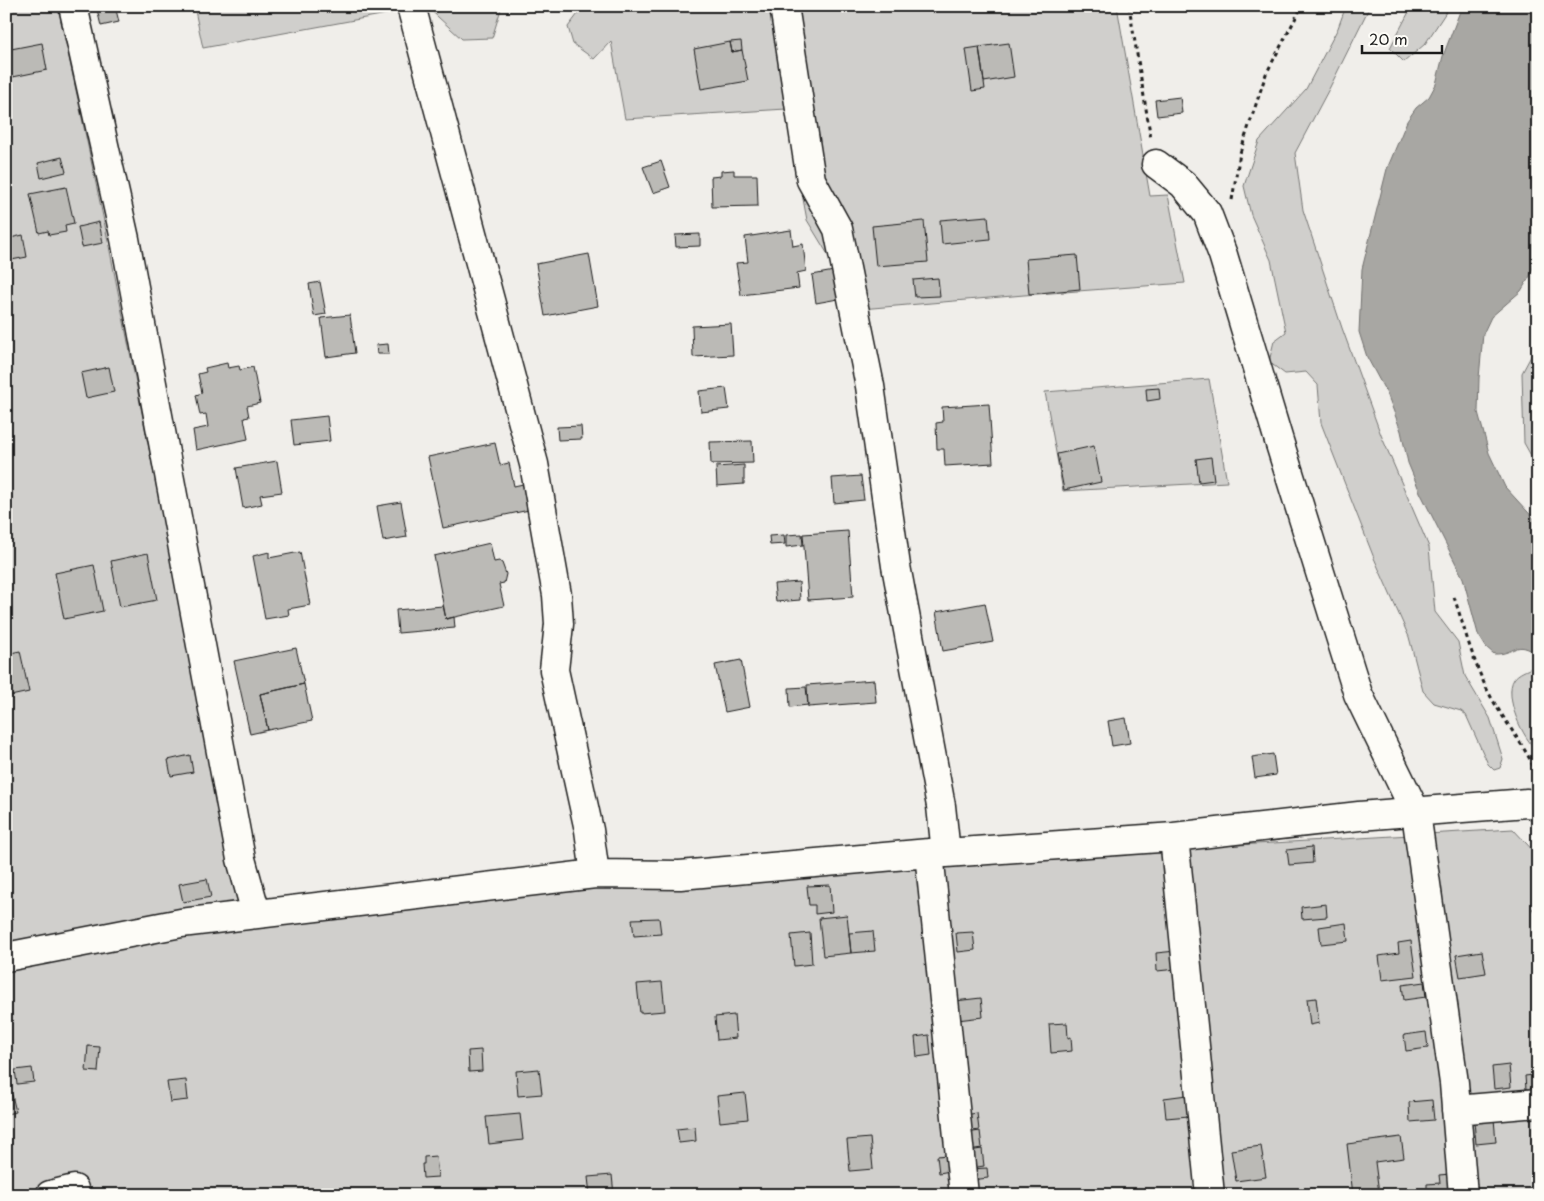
<svg xmlns="http://www.w3.org/2000/svg" width="1544" height="1201" viewBox="0 0 1544 1201" font-family="'Playpen Sans',sans-serif">
<rect width="100%" height="100%" fill="#f0eeea"/>
<filter id="ink" filterUnits="userSpaceOnUse"><feTurbulence type="fractalNoise" baseFrequency=".02" numOctaves="2"/><feDisplacementMap in="SourceGraphic" scale="10" xChannelSelector="R" yChannelSelector="G"/><feConvolveMatrix kernelMatrix="1 2 1 2 8 2 1 2 1" color-interpolation-filters="sRGB"/></filter>
<g filter="url(#ink)">
<path fill="#d0cfcc" stroke="#767674" d="M6 6H58L105 226 240 909 434 892 1513 829 1538 856V1195H6Z
M194 6H391L392 13 203 48Z
M426 6H500L501 9 492 38 462 39Z
M584 6H1117L1150 196 1168 195 1185 283 1024 295 861 309 807 220 786 109 625 119 611 41 594 59 573 44 568 27Z
M1346 6H1370L1330 87 1295 153 1303 210 1342 328 1381 435 1429 547 1435 612 1458 642 1465 676 1490 718 1503 759 1500 768 1494 770 1488 764 1466 715 1461 711 1434 703 1423 691 1409 637 1374 558 1321 423 1318 385 1306 372 1285 374 1269 362 1274 341 1286 332 1271 260 1251 215 1244 186 1259 141 1306 89 1338 28Z
M1412 6H1450L1425 44 1404 62 1390 48Z
M1538 343V468L1524 443 1522 373Z
M1209 379 1227 482 1063 491 1045 392Z
M1534 667 1538 668V751C1523 740 1503 696 1514 679 1518 673 1527 670 1534 667Z"/>
<path fill="#a8a7a3" stroke="#706f6d" d="M1462 6H1538V253L1530 276 1521 291 1491 317 1483 334 1479 378 1478 412 1489 453 1505 487 1538 523V655C1515 638 1516 655 1494 654L1486 647 1478 634 1463 578 1420 492 1408 463 1401 431 1388 396 1367 357 1359 332 1362 269 1387 169 1407 121 1416 108 1429 97 1436 84 1443 56Z"/>
<path fill="#bbbab6" stroke="#1c1c1c" d="M110 6H115L119 22 101 26 97 9Z
M741 41 742 50 732 52 730 42Z
M730 42 732 52 742 50 748 81 701 89 694 49Z
M42 43 47 70 8 78 6 50Z
M1009 43 1014 77 984 82 979 47Z
M979 47 985 89 972 91 966 49Z
M1180 97 1182 113 1157 116 1155 100Z
M62 157 66 172 41 178 38 163Z
M661 161 670 187 653 193 643 167Z
M734 170V175H757L758 206 712 207 711 177 721 176V171Z
M66 187 74 223 65 225 66 232 49 235 48 231 39 233 30 194Z
M988 216 990 239 942 244 940 220Z
M924 221 928 262 876 266 872 226Z
M99 222 103 243 82 247 78 227Z
M791 230 793 246 803 244 806 271 797 273 799 288 741 295 736 263 748 262 745 237Z
M700 234V246L676 247 675 235Z
M23 235 27 257 6 261V239Z
M589 254 598 306 545 316 536 264Z
M1077 255 1080 289 1029 294 1026 259Z
M834 271 838 299 816 303 812 275Z
M938 278 940 296 915 297 913 280Z
M320 282 326 314 314 316 309 284Z
M350 315 355 353 326 357 321 318Z
M731 324 733 355 693 357 692 326Z
M388 344 389 354H377L376 345Z
M227 363 228 368 239 366 240 370 253 367 260 403 247 406 249 417 244 418 248 439 196 450 193 430 208 427 206 414 200 415 196 395 202 393 198 374 206 372 205 368Z
M109 367 114 392 86 398 81 373Z
M726 388 729 409 701 412 699 391Z
M1159 388 1160 399 1147 401 1146 389Z
M989 404 993 463 945 466 944 449H937L936 423 943 422 942 407Z
M327 416 330 441 294 445 291 420Z
M581 426 582 439 558 440 557 427Z
M752 441 753 463 711 464 710 442Z
M495 443 500 465 509 463 514 486 523 484 529 510 443 528 428 457Z
M1094 446 1101 482 1064 490 1057 454Z
M1211 457 1214 480 1199 482 1196 459Z
M277 461 282 492 260 495 262 504 243 508 236 468Z
M744 465V484L717 486 716 467Z
M861 476 864 500 834 503 832 478Z
M401 502 407 537 383 541 377 506Z
M848 531 853 597 808 600 803 534Z
M802 534 803 545 786 547V535Z
M784 535 785 544 770 545 769 536Z
M490 543 494 562 499 561 502 563 506 574 504 583 499 584 504 606 446 619 434 556Z
M269 552V558L300 552 310 605 288 609 289 615 265 619 253 556Z
M148 553 157 600 120 607 111 561Z
M94 565 103 611 64 619 55 573Z
M799 582 800 600 776 602 774 584Z
M985 603 993 642 943 651 936 612Z
M443 606 446 619 454 617 455 628 398 633 396 610Z
M296 648 304 684 260 694 268 730 250 734 234 661Z
M20 651 29 692 6 697V654Z
M741 660 750 707 725 712 715 665Z
M874 680 876 702 808 707 807 685Z
M304 684 312 721 268 730 260 694Z
M806 687 808 705 790 707 789 688Z
M1126 718 1130 743 1112 746 1108 721Z
M1273 754 1276 775 1255 778 1252 757Z
M190 755 193 772 171 776 168 760Z
M1312 847 1313 863 1289 865 1287 850Z
M207 879 211 897 183 902 179 884Z
M830 885 832 912 815 914V905H809L807 886Z
M1326 904 1327 917 1302 919 1301 907Z
M1538 904V916L1532 909Z
M847 915 851 953 823 956 819 918Z
M659 918 661 934 634 936 632 919Z
M1346 923 1348 941 1321 944 1319 927Z
M873 931 875 951 851 953 849 933Z
M973 932 975 950 958 952 956 933Z
M810 933 812 964 794 966 791 935Z
M1411 941 1416 976 1382 980 1379 956 1399 953 1398 943Z
M1176 951 1177 969 1157 971 1156 953Z
M1482 951 1486 973 1460 977 1456 955Z
M662 982 665 1011 640 1013 637 984Z
M1424 982 1426 997 1404 1000 1402 985Z
M981 998 983 1017 957 1020 955 1001Z
M1316 998 1319 1023 1310 1025 1307 999Z
M734 1015 736 1038 717 1040 715 1017Z
M1067 1023 1068 1038 1071 1037 1072 1051 1051 1053 1049 1024Z
M1426 1032 1428 1048 1406 1051 1404 1035Z
M929 1035 931 1055 917 1057 915 1037Z
M88 1046 100 1047 98 1072 86 1071Z
M481 1050 482 1071 469 1072 468 1051Z
M1509 1065 1511 1087 1494 1089 1492 1067Z
M32 1068 34 1082 17 1084 15 1070Z
M539 1069 542 1094 518 1096 516 1071Z
M1533 1075 1534 1089H1526L1525 1076Z
M186 1080 188 1100 170 1102 167 1082Z
M745 1093 748 1119 720 1122 717 1096Z
M12 1095 16 1112 6 1114V1097Z
M1187 1095 1189 1116 1166 1118 1164 1098Z
M1432 1100 1434 1120 1410 1122 1409 1102Z
M977 1113 979 1130 967 1132 965 1115Z
M520 1114 523 1140 489 1144 486 1117Z
M1494 1119 1496 1142 1476 1144 1474 1121Z
M695 1127 696 1141 679 1143 677 1129Z
M980 1131 982 1148 969 1150 967 1133Z
M1401 1137 1404 1158 1375 1162 1379 1193 1353 1195 1347 1144Z
M870 1138 873 1169 850 1171 847 1140Z
M1261 1146 1266 1177 1236 1181 1231 1150Z
M982 1149 984 1166 971 1168 969 1151Z
M948 1155 950 1171 939 1173 937 1156Z
M436 1156 438 1177 423 1178 422 1164H424V1157Z
M987 1168 988 1178 972 1180 971 1169Z
M1450 1174 1451 1194 1427 1195V1184L1440 1183 1439 1175Z
M612 1175 614 1195H590L588 1177Z"/>
<g fill="none" stroke-linecap="round" stroke-linejoin="round">
<g stroke="#1c1c1c" stroke-width="31">
<path id="minor" d="M73 6 125 239 241 859 256 913
M411 6 534 464 557 595 559 624 554 670 589 830 595 874
M784 6 811 180 838 229 870 386 896 566 941 806 946 853
M1156 164 1183 184 1207 213 1223 255 1279 441 1358 694 1416 813 1454 1083 1463 1195
M1174 837 1210 1195
M929 853 964 1195
M6 957 181 923 595 874 680 875 929 853H946L1174 837 1359 816 1527 803 1538 805
M1456 1110 1538 1103
M50 1195 74 1189 73 1195"/>
</g>
<path stroke="#1c1c1c" stroke-width="3" stroke-dasharray="4 4" stroke-linecap="butt" d="M1129 6 1151 139
M1232 200 1240 153 1266 74 1302 6
M1454 597C1465 630 1474 666 1491 697 1506 724 1527 748 1538 777"/>
<use href="#minor" stroke="#fdfcf7" stroke-width="28"/>
</g>
</g>
<rect width="1544" height="1201" fill="none" stroke="#fdfcf7" stroke-width="25"/>
<rect x="12" y="12" width="1519" height="1176" fill="none" stroke="#1c1c1c" stroke-width="2" filter="url(#ink)"/>
<path d="M1362 45v8h80v-8" fill="none" stroke="#1c1c1c" stroke-width="2.5"/>
<text x="1369" y="45" font-size="15" fill="#1c1c1c" stroke="#fdfcf7" stroke-width="4" paint-order="stroke">20 m</text>
</svg>
